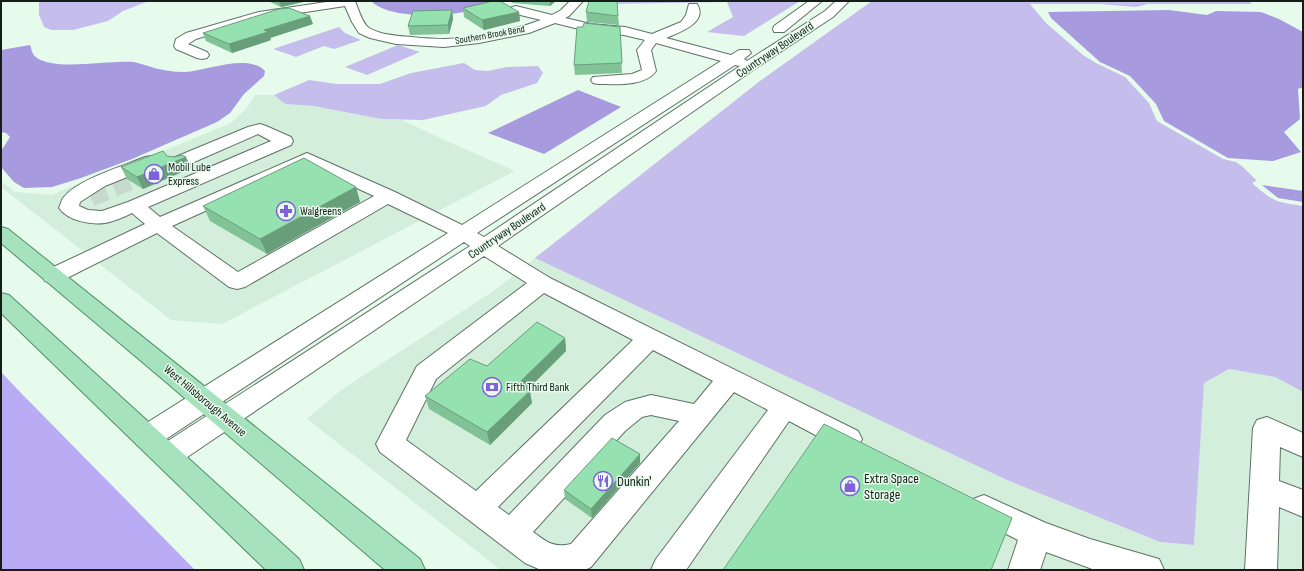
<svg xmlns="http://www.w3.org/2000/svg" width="1304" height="571" viewBox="0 0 1304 571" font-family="'Sofia Sans Condensed',sans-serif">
<rect width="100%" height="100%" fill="#e6fbec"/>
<path fill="#d3efdb" d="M255 95H274L285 104 314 106 381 119 402 120 449 142 515 171 222 324 171 320 1 187V181L15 192 52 195 77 184 135 166 151 156 231 123 247 108Z
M535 258 1007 480 1160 542 1194 545 1204 383 1229 369 1275 377 1303 392V570H501L307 419 341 390 495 290Z"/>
<path fill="#c5beec" d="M44 1H149L123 11 108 21 73 30H51L44 27 39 15V2Z
M610 1H800L744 36 707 32 733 17 727 2 609 4Z
M872 1H1249L1252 4H1148L1136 7 1100 4H1030L1046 23 1083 55 1096 63 1125 77 1149 103 1157 121 1223 159 1236 162 1243 167 1257 181 1253 182V184C1274 202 1276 202 1303 206V392L1275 377 1229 369 1204 383 1194 545 1160 542 1007 480 535 258 760 81Z
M339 27 345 33 361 40 334 49 324 46 296 57 273 49Z
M398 45 420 52 367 75 345 67Z
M464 63 475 70 488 71 507 67 538 66 543 73 537 83 501 95 486 106 423 120 381 119 314 106 285 104 274 95 309 80 337 84H380L411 73Z"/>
<path fill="#b9acf4" d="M1 372 22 394 195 570H1Z"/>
<path fill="#a79adf" d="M371 1H497C487 4 478 8 468 11 444 17 389 19 371 1Z
M1169 10 1207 15 1216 11 1261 12 1279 19 1303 32V87L1298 89 1300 119 1284 132 1301 152 1273 161 1228 158 1164 121 1156 104 1130 76 1100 62 1051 18 1048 12Z
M30 45C32 50 32 55 37 58 56 71 109 60 134 62 139 63 144 65 148 66 160 70 172 72 185 72 206 71 248 53 265 71L264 76 244 94 230 113 217 122 132 159 81 178 52 187 24 188 14 182 1 167V151L10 137 6 133 1 132V50Z
M578 90 621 107 544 154 488 133Z
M1262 185 1303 191V202L1278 198Z"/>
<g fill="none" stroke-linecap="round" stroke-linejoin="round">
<path stroke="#c7dacc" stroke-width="17" stroke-dasharray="17 8" stroke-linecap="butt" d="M91 198 159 170"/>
<g stroke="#5f7265" stroke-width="2">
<path id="minor" d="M333 1H355C358 8 362 23 369 28 381 35 398 36 411 37 422 38 434 39 445 39 477 38 511 31 541 20L512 13 510 10 512 7 516 6 552 15 561 10 570 1H583L569 16 565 18 591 24 625 27 652 34 681 22 686 15 689 4H697C709 23 677 33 666 38L731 55 739 50H749L751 53 744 59 747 61 825 11 836 1H849L833 17 756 68 498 246 550 278 858 431 862 439 858 447 848 450 838 447 789 421 686 570H651L656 559 768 410 734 392 591 567 585 570H541L525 563 380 452 376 444 417 366 527 283 484 256 177 464 167 468 157 464 153 456 157 448 470 246 464 242 157 445 147 448 137 445 133 437 137 429 448 233 388 204 245 287 237 289 229 287 157 233 61 281 53 283 45 281 42 276 45 271 145 224 132 213C124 217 115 221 105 223 91 225 68 221 59 208 61 204 61 200 64 197 78 179 124 166 145 157L151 156 157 157 160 161 157 165 105 186 80 202 79 206 88 210 102 211 128 202 271 141 258 134 185 166 179 167 173 166 170 162 173 158 248 127 260 124 266 126 291 137 293 141 291 145 148 207 160 217 307 153 395 192 462 225 721 61 656 43 651 50 656 71C645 87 615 84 598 84L593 83 591 80 593 77 632 74 642 70 637 50 645 40 624 35 591 32 555 23 529 33 479 43 444 47 396 44 370 38 359 33 352 22 345 6 260 19 196 39 188 44 207 52 209 55 207 58 202 59 197 58 176 49 174 46 176 39 186 33 259 12ZM735 65 740 66 484 237 477 233ZM307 165 374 196 238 272 172 226ZM544 293 633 340 476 491 406 440 436 379ZM653 350 713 381 694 404 651 395 625 402 605 415 509 515 498 507ZM651 415 679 421 571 544C553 548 547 542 533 532L625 431 642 417Z
M809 1H822L784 32H774L773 29 774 26Z
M1267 417 1303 433V457L1280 447 1279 481 1303 490V517L1279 507 1277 570H1245L1253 428 1257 420Z
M984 495 1046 523 1090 539 1159 559 1164 570H1095L1046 552 1040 570H1008L1018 540 973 517 969 508 973 499Z"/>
</g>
<g stroke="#4e9067" stroke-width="2">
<path id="major" d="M1 227 8 229 420 559 425 570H385L166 382 1 243Z
M1 293 9 295 299 559 304 570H266L1 313Z"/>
</g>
<use href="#minor" fill="#fff" fill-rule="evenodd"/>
<use href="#major" fill="#a7e2be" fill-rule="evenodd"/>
</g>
<path fill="#81c297" d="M268 1H308L281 7Z
M511 1H556L550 6 512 3Z
M463 8 519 12 520 21 484 30 464 17Z
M452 10 453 19 449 34 410 35 408 26Z
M586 12 618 16 619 25 587 22Z
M313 24 270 38 271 40 232 53 206 41 203 33Z
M620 27 622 73 575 75 574 65Z
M167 156 191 168 143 189 127 179 121 167Z
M356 187 360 202 267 254 210 221 203 206Z
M565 338 566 351 528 389 532 403 490 445 429 409 425 396 487 366Z
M640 454V463L592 518 565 499 564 490Z"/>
<path fill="#699e7b" d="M279 1H308L281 7Z
M550 1H556L550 6Z
M452 10 453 19 449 34 448 25Z
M519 12 520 21 484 30 482 20Z
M310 16 313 24 270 38 271 40 232 53 229 44 264 30Z
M186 157 191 168 143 189 137 177Z
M356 187 360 202 267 254 260 239Z
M565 338 566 351 521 396 518 384Z
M530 391 532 403 490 445 487 432Z
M640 454V463L592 518 591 509Z"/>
<path fill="#96e1b0" stroke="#699e7b" d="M493 1H500L519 12 482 20 463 8Z
M589 1H617L618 16 586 12Z
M289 8 310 16 264 30 268 32 229 44 203 33 279 9Z
M452 10 448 25 408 26 413 11Z
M584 23 620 27 622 63 574 65 577 27H583Z
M163 151 167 156 174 157 182 155 186 157 137 177 121 167Z
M304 158 356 187 260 239 203 206Z
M537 322 565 338 518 384 530 391 487 432 425 396 470 359 487 366Z
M824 424 1012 518 991 570H723Z
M612 438 640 454 591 509 564 490Z"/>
<defs>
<g id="shop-ring" transform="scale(1)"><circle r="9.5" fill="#e6fbec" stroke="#8161db" stroke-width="1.5"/><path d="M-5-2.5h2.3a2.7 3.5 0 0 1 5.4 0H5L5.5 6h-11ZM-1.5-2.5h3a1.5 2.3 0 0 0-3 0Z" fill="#8161db"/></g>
<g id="pharmacy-ring" transform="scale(1)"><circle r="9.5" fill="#e6fbec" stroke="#8161db" stroke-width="1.5"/><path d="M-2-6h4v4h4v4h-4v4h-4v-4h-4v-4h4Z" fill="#8161db"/></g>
<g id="bank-ring" transform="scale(1)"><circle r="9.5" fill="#e6fbec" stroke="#8161db" stroke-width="1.5"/><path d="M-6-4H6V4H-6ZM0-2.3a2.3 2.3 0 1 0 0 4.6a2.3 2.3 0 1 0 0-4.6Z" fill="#8161db"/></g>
<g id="restaurant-ring" transform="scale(1)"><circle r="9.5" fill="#e6fbec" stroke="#8161db" stroke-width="1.5"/><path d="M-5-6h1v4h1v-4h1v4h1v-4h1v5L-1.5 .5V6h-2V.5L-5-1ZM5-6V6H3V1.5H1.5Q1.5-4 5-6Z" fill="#8161db"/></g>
</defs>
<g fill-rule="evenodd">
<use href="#shop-ring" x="154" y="174"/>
<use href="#pharmacy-ring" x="286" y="211"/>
<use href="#bank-ring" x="492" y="387"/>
<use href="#restaurant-ring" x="603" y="481"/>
<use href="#shop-ring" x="850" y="486"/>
</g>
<g text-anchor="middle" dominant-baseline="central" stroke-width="3" stroke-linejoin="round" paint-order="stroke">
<g font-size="10" fill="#151d18" stroke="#e6fbec">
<text transform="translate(490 35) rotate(-10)">Southern Brook Bend</text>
</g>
<g font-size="12" fill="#151d18" stroke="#e6fbec">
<text transform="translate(775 50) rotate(-34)">Countryway Boulevard</text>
<text transform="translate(507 231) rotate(-34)">Countryway Boulevard</text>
<text transform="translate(205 401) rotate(40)">West Hillsborough Avenue</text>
</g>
<g font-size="12" fill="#151d18" stroke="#e6fbec" text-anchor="start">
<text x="168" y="167">Mobil Lube<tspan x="168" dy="14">Express</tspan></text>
<text x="300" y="211">Walgreens</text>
<text x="506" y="387">Fifth Third Bank</text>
</g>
<g font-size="14" fill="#151d18" stroke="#e6fbec" text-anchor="start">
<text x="864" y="478">Extra Space<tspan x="864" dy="16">Storage</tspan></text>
<text x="617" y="481">Dunkin'</text>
</g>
</g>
<rect width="1304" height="571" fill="none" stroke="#151d18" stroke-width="4"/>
</svg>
